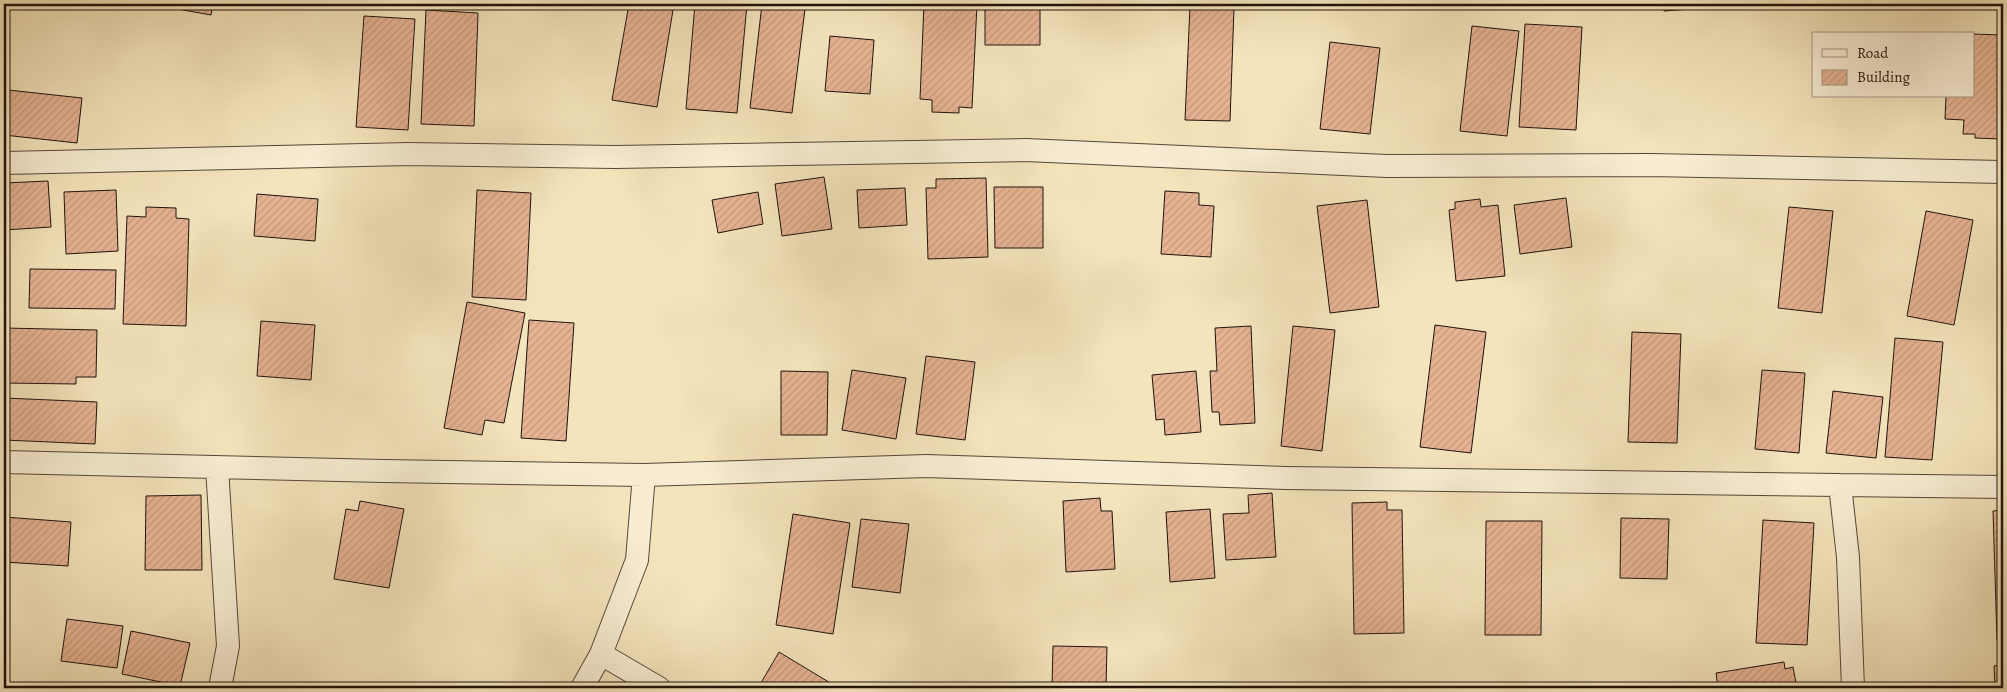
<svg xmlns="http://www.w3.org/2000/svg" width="2007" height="692" viewBox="0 0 2007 692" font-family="Alegreya,serif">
<defs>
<pattern id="building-hatch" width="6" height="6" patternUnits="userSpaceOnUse" patternTransform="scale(1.25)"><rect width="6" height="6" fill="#e6b393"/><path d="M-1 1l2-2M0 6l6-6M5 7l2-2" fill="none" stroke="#c5997e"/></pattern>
</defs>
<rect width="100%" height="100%" fill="#f4e4bc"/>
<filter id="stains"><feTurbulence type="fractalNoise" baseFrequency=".004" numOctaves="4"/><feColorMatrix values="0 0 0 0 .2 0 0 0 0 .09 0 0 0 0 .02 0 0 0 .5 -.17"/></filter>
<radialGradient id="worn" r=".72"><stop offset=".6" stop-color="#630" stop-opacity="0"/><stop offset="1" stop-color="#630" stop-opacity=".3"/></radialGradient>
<path fill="url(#building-hatch)" stroke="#1e130d" d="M150 4H213L211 15Z
M497 4H558V6Z
M629 4H674L657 107 612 100Z
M695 4H747L737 113 686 109Z
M762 4 805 9 792 113 750 108Z
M924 4H977L972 108 959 107V113L932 112V100L920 99Z
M985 4H1040V45H985Z
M1481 4H1531V9L1481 6Z
M1664 4H1717V7L1664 11Z
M1190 6 1234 8 1230 121 1185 120Z
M426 10 478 13 474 126 421 124Z
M364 16 415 19 408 130 356 127Z
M1525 24 1582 27 1576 130 1519 127Z
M1472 26 1519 31 1507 136 1460 131Z
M1973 34 2003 35 2001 139 1975 138V134H1963L1964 120 1945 119 1946 96H1973Z
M830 36 874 40 870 94 825 91Z
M1330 42 1380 48 1370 134 1320 129Z
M8 90 82 98 77 143 4 135Z
M824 177 832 229 782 236 775 184Z
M986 178 988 257 928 259 926 188H936V179Z
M48 181 51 227 4 230V183Z
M994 187H1043V248H995Z
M905 188 907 225 859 228 857 190Z
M116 190 118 251 66 254 64 192Z
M477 190 531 193 526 300 472 297Z
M1165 191 1199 193V205L1214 206 1211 257 1161 254Z
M758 192 763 224 718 233 712 200Z
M257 194 318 199 315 241 254 236Z
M1566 198 1572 247 1520 254 1514 205Z
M1480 199 1481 207 1498 205 1505 276 1456 281 1449 210 1455 209V202Z
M1367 200 1379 307 1330 313 1317 206Z
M146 207 176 208V218L189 219 186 326 123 324 127 216 146 217Z
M1789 207 1833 211 1822 313 1778 308Z
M1926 211 1973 220 1954 325 1907 316Z
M30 269 116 270 115 309 29 308Z
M467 302 525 313 504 423 485 420 482 435 444 428Z
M529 320 574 323 566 441 521 438Z
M261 321 315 325 311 380 257 376Z
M1435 325 1486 332 1471 453 1420 447Z
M1251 326 1255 423 1220 425 1219 412H1212L1210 371H1217L1215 328Z
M1293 326 1335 330 1322 451 1281 446Z
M4 328 97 330 96 377H76V384L4 383Z
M1632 332 1681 334 1677 443 1628 442Z
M1895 338 1943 342 1932 460 1885 457Z
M926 356 975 362 965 440 916 434Z
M852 370 906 378 896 439 842 430Z
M1762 370 1805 373 1799 453 1755 449Z
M781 371 828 372 827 435H781Z
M1196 371 1201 432 1165 435 1164 419 1156 420 1152 375Z
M1833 391 1883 397 1876 458 1826 453Z
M4 398 97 402 95 444 4 440Z
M1272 493 1276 557 1226 560 1223 514 1249 513 1248 495Z
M201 495 202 570H145L146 496Z
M1100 498 1101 511H1112L1115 569 1066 572 1063 501Z
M360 501 404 509 389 588 334 579 346 509 358 511Z
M1387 502V510H1402L1404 633 1354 634 1352 503Z
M1210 509 1215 578 1170 582 1166 512Z
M2003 510V639L1997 640 1993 511Z
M793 514 850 523 833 634 776 625Z
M4 517 71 522 68 566 4 562Z
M1621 518 1669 519 1667 579 1620 578Z
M861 519 909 524 900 593 852 587Z
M1763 520 1814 523 1807 645 1756 643Z
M1486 521H1542L1541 635H1485Z
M67 619 123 626 117 668 61 661Z
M131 631 190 643 180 686 122 674Z
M1053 646 1107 647 1106 687 1052 686Z
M779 652 832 684 830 688H758Z
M1784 662 1785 669 1793 667 1797 688H1718L1716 673Z
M2003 665V688H1995L1994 666Z"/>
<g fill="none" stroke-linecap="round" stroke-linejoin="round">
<g stroke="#544739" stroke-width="24">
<path id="minor" d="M4 163 408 154 616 157 1026 150 1387 166 1650 165 2003 172
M4 462 383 471 644 475 926 466 1286 478 2003 487
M217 467 228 646 220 688
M1840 485 1848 557 1853 688
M601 654 659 688
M582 688 601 654 637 560 644 475"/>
</g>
<use href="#minor" stroke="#f8edd3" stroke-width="22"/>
</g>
<rect width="2007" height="692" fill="none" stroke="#f4e4bc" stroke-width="20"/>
<rect x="5" y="5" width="1997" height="682" fill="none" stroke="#1e130d" stroke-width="2.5"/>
<rect x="10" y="10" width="1987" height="672" fill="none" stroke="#1e130d"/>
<rect x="1812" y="32" width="162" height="65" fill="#f8edd3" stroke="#a19684"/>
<rect x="1822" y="49" width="25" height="8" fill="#f8edd3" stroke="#a19684"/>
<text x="1857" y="58" font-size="15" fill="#1e130d">Road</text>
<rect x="1822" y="70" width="25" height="15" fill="url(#building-hatch)" stroke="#a19684"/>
<text x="1857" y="82" font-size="15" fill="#1e130d">Building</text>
<rect width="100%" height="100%" filter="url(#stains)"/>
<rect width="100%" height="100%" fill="url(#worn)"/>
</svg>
